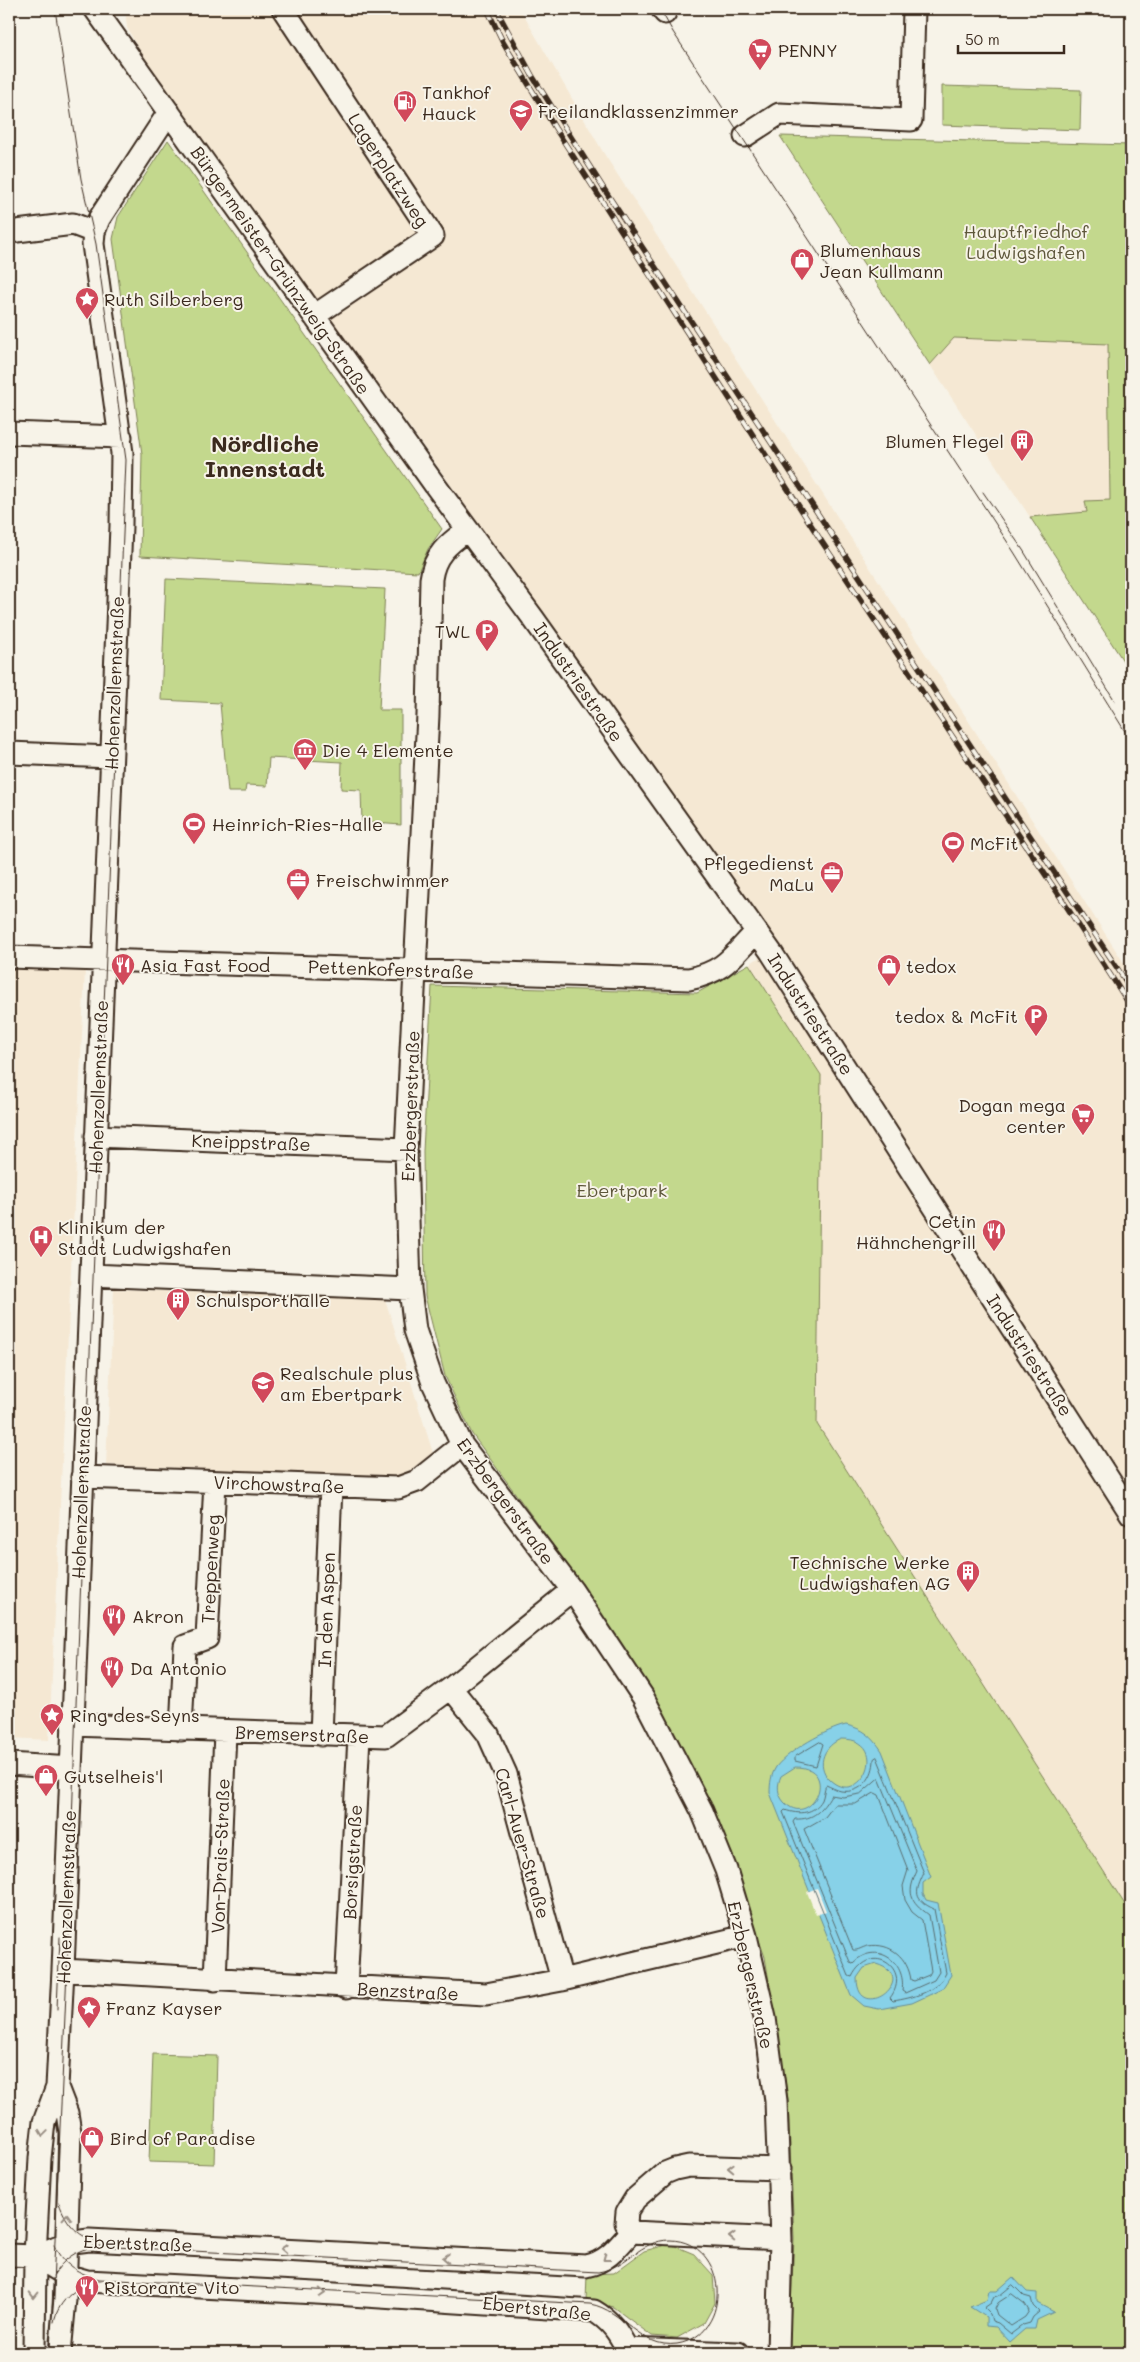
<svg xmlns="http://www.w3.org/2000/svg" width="1140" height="2362" viewBox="0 0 1140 2362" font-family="Mali,sans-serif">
<rect width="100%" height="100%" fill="#f7f3e8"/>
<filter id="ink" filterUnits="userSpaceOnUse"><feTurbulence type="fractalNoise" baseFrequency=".02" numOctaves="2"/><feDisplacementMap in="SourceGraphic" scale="10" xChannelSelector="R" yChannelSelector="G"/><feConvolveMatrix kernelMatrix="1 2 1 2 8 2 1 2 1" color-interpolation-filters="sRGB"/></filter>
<g filter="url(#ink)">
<path fill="#f5e8d3" d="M125 9H520L603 152 1131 974V1914L817 1424 821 1075 749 964 778 946 396 408 322 311 139 50 127 28Z
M953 338 1108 344 1110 501 1087 512 1030 517 930 365Z
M9 967 85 970 49 1740 9 1738Z
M114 1289 385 1299 433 1453 411 1470 395 1477 106 1465Z"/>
<path fill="#c3d88d" stroke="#7f8156" d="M942 86 1081 90 1080 130 942 125Z
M780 136 1131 145V673L1030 517 1087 512 1085 501 1110 500 1108 344 954 338 930 365Z
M168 140 442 529 428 549 418 572 140 556 142 454 113 239 118 217Z
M166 579 385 589 379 710H401V825L362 822 361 790 341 789 342 762 269 758 267 786 246 785 245 792H228L220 703 161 700Z
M749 964 821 1075 817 1424 1131 1914V2353H789L794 2238 788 2099 765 1957 753 1924 652 1692 580 1582 472 1434 445 1376 425 1296 423 1151 432 986 697 993Z
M153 2054 217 2056 214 2164 149 2162Z
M670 2244 694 2254 713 2275 715 2303 704 2323 677 2338 652 2336 613 2307 586 2301 587 2274 614 2273 644 2251Z"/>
<path fill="#87d1e8" stroke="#698e97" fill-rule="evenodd" d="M846 1725C864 1729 872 1736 882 1751L931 1877 923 1883V1894L926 1900 938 1903 951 1975 942 1989 912 2003 879 2009 864 2006 851 1995 770 1793C770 1783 771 1775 776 1767 788 1751 827 1729 846 1725ZM841 1739C894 1738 861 1811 829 1779 815 1764 825 1745 841 1739ZM795 1767C842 1766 811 1831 784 1802 777 1794 777 1785 781 1776ZM876 1964C923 1978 857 2026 857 1978L864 1968Z
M1013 2277 1027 2292 1037 2293V2303L1054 2312 1037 2320 1035 2329H1025L1010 2342 996 2327 986 2326V2317L970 2307 987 2300 989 2291H997Z"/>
<path fill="#f7f3e8" d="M817 1888 826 1911 816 1915 807 1892Z"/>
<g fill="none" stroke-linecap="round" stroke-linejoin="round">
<path stroke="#596d6f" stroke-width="1" d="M820 1742 823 1744 816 1766 795 1761V1757Z
M877 1757 924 1873C915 1892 913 1899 934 1909L946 1973C937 1992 912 1998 893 2001L890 1998C913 1968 870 1940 852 1977L849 1976 783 1812 785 1810C799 1815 814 1814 822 1800 824 1795 824 1789 826 1785 831 1787 836 1790 841 1791 862 1794 874 1777 874 1759Z
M879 1778 917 1871C907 1893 909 1900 929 1915L939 1972 934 1980 905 1993 902 1991C907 1961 876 1940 853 1963L850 1962 793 1822 795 1819C814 1820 822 1810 831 1795L843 1797 860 1794Z
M875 1793 879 1795 908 1870 903 1886 905 1900 912 1912 922 1920 931 1971 929 1975 914 1981 911 1980C908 1958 891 1942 868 1946 862 1947 858 1951 853 1950L804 1829 825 1817 835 1804H855Z
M1013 2285 1024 2296 1031 2298 1033 2306 1039 2312 1033 2317 1030 2323 1023 2325 1011 2334 998 2323 992 2321 990 2314 984 2308 991 2303 994 2297 1000 2295Z
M1012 2294 1025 2304 1029 2311 1025 2317 1011 2326 997 2315 995 2309 998 2303Z"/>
<g stroke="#3b2a1e" stroke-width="25">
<path id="minor" d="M95 9 437 488 533 618 771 952 1131 1514
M283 9 433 236 314 316
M662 9 665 13
M745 136 779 114 911 120 914 9
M9 232 73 224 94 232
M9 433 121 437
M467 530C448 544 434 555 431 579L428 715 406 1149 410 1289 415 1330 433 1383 462 1445 572 1590 643 1697 702 1811 726 1870 746 1936 765 2018 776 2101 781 2239 778 2353
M9 753 111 757
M9 957 689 979C724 972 732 957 756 932
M96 1136 406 1149
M91 1275 410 1289
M82 1477 398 1488 417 1481 462 1445
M451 1688 488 1734 506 1774 562 1980
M72 1725 386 1736 451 1688 572 1590
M181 1730 185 1646 207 1638 215 1482
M321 1735 331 1486
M9 1764 71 1768
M63 1970 486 1994 562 1980 746 1936
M215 1980 225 1732
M346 1988 359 1736
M57 2087 67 2113 70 2132 65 2299 60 2353
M631 2232 781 2239
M9 2255 35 2256 66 2243 89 2240 586 2266C607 2262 618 2247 631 2232L626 2223 627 2212 635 2199 665 2173 675 2169 689 2166 780 2169
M35 2256 66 2275 87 2281 335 2294 594 2311C611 2321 618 2332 627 2349L623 2353
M627 2349 738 2353
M34 2353 35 2256 40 2158 44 2122 57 2087 63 1970 121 526 122 453 93 244 94 232 99 219 169 112"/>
</g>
<use href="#minor" stroke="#f7f3e8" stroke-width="21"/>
<path stroke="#3b2a1e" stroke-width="1" d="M660 9 673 32 1014 552 1131 741
M983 492 1023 550 1115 701
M57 2009 60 1937
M59 2203C67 2225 79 2238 102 2243
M53 2276C63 2259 76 2250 96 2246L598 2272C626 2268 640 2240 670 2240 729 2241 734 2335 677 2344 640 2349 624 2310 590 2304L99 2279C80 2274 62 2265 54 2245
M54 2322C58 2300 79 2283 101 2281
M50 2353 67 1970 77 1676 126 460 96 244 81 179 55 9"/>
<g stroke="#3b2a1e" stroke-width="5.5">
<path id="rail" d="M487 9 503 42 555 128 822 542 1063 901 1131 1007
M496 9 533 77 604 189 1131 989"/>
</g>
<use href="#rail" stroke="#f7f3e8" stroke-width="4" stroke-dasharray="11" stroke-linecap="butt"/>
</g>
<defs><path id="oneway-chevron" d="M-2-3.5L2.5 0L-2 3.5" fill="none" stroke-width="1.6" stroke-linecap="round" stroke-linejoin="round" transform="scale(1.25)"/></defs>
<g stroke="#998e83">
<use href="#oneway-chevron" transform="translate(43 2133) rotate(98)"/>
<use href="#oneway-chevron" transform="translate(731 2168) rotate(-178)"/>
<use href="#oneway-chevron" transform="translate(67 2217) rotate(-88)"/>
<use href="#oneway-chevron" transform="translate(732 2237) rotate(-178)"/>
<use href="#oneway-chevron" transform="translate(284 2249) rotate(-177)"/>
<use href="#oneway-chevron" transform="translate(446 2258) rotate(-177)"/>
<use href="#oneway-chevron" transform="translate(606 2258) rotate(143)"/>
<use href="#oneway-chevron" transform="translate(322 2293) rotate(3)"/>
<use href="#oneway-chevron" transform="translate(34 2295) rotate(91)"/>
</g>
</g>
<defs>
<g id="supermarket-pin" transform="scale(1.25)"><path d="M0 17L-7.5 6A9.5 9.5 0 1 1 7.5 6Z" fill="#d1495b" stroke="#f7f3e8"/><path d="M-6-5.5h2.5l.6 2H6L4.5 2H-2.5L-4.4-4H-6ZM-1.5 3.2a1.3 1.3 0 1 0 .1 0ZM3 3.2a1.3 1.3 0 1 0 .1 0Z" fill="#fff"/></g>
<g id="fuel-pin" transform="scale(1.25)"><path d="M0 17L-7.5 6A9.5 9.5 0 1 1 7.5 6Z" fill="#d1495b" stroke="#f7f3e8"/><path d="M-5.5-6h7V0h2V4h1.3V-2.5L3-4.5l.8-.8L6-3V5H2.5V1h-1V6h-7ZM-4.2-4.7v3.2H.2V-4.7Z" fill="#fff"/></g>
<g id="school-pin" transform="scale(1.25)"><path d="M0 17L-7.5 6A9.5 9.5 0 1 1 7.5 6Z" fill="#d1495b" stroke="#f7f3e8"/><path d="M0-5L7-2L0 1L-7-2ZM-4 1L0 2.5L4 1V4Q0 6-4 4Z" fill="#fff"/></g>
<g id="shop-pin" transform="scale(1.25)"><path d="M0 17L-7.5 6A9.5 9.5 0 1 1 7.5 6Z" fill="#d1495b" stroke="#f7f3e8"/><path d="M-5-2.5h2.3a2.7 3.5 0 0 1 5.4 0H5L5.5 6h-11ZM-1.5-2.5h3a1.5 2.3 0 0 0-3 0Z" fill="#fff"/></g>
<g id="sight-pin" transform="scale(1.25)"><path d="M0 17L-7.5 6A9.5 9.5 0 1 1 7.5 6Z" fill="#d1495b" stroke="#f7f3e8"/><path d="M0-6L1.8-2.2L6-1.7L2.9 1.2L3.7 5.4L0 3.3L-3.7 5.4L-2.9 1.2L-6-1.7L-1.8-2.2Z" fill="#fff"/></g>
<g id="building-pin" transform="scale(1.25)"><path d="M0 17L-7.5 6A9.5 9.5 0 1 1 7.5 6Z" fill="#d1495b" stroke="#f7f3e8"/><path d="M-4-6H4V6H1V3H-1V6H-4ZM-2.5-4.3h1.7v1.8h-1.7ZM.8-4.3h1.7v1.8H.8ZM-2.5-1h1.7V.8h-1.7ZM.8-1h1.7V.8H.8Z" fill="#fff"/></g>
<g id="parking-pin" transform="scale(1.25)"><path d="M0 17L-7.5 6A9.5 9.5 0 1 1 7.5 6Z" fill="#d1495b" stroke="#f7f3e8"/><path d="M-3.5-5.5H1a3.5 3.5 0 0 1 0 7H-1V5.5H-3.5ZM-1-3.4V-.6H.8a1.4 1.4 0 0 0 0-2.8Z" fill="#fff"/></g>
<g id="museum-pin" transform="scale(1.25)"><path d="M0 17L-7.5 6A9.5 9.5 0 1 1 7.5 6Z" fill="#d1495b" stroke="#f7f3e8"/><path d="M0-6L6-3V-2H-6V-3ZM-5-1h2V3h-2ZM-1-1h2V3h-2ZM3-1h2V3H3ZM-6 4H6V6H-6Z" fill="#fff"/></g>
<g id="stadium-pin" transform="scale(1.25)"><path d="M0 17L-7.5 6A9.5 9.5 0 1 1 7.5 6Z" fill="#d1495b" stroke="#f7f3e8"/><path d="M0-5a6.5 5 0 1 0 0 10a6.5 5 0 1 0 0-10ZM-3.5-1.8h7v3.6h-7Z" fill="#fff"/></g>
<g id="office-pin" transform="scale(1.25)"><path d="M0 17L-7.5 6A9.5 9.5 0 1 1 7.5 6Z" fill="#d1495b" stroke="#f7f3e8"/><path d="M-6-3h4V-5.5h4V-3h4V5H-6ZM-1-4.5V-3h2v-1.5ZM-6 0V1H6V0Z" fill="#fff"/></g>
<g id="restaurant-pin" transform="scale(1.25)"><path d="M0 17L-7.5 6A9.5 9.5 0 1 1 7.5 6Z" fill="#d1495b" stroke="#f7f3e8"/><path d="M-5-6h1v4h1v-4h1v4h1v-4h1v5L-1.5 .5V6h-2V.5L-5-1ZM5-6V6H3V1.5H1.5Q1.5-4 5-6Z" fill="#fff"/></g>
<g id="hospital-pin" transform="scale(1.25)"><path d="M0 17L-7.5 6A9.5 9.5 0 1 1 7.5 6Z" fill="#d1495b" stroke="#f7f3e8"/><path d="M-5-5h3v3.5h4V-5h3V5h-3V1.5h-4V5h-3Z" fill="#fff"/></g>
</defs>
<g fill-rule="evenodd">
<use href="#supermarket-pin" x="760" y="50"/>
<use href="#fuel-pin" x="405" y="102"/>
<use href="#school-pin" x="521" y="111"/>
<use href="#shop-pin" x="802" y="260"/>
<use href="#sight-pin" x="87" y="299"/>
<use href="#building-pin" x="1022" y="441"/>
<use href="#parking-pin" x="487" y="631"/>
<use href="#museum-pin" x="305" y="750"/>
<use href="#stadium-pin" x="194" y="824"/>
<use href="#stadium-pin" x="953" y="843"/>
<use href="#office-pin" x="832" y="873"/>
<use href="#office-pin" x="298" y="880"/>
<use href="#restaurant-pin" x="123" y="965"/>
<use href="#shop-pin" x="889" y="966"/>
<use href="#parking-pin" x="1036" y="1016"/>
<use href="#supermarket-pin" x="1083" y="1115"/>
<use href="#restaurant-pin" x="994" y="1231"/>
<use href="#hospital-pin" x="41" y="1237"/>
<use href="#building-pin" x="178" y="1300"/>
<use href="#school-pin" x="263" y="1383"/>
<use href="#building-pin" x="968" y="1572"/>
<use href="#restaurant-pin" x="114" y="1616"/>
<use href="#restaurant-pin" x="112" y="1668"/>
<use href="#sight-pin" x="52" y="1715"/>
<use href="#shop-pin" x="46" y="1776"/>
<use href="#sight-pin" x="89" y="2008"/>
<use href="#shop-pin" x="92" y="2138"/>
<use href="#restaurant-pin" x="87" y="2287"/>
</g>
<g text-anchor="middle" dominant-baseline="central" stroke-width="4" stroke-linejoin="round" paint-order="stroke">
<g font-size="18" fill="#3b2a1e" stroke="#f7f3e8" text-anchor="start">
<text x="778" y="50">PENNY</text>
<text x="422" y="92">Tankhof<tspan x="422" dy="21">Hauck</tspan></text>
<text x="538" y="111">Freilandklassenzimmer</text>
<text x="820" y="250">Blumenhaus<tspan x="820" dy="21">Jean Kullmann</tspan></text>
<text x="104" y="299">Ruth Silberberg</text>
<text x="1004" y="441" text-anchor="end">Blumen Flegel</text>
<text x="470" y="631" text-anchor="end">TWL</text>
<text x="322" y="750">Die 4 Elemente</text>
<text x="212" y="824">Heinrich-Ries-Halle</text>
<text x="970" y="843">McFit</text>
<text x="814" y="863" text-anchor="end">Pflegedienst<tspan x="814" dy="21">MaLu</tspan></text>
<text x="316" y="880">Freischwimmer</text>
<text x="140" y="965">Asia Fast Food</text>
<text x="906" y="966">tedox</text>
<text x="1018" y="1016" text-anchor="end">tedox &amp; McFit</text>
<text x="1066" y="1105" text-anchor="end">Dogan mega<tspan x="1066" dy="21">center</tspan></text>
<text x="976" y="1221" text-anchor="end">Cetin<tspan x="976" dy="21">Hähnchengrill</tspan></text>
<text x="58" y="1227">Klinikum der<tspan x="58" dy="21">Stadt Ludwigshafen</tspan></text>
<text x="196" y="1300">Schulsporthalle</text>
<text x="280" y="1373">Realschule plus<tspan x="280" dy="21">am Ebertpark</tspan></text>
<text x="950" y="1562" text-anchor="end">Technische Werke<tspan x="950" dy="21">Ludwigshafen AG</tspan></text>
<text x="132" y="1616">Akron</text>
<text x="130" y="1668">Da Antonio</text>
<text x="70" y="1715">Ring des Seyns</text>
<text x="64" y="1776">Gutselheis'l</text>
<text x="106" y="2008">Franz Kayser</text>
<text x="110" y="2138">Bird of Paradise</text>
<text x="104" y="2287">Ristorante Vito</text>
</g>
<g font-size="18" fill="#3b2a1e" stroke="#f7f3e8">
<text transform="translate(389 170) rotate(57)">Lagerplatzweg</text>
<text transform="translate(281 270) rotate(55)">Bürgermeister-Grünzweig-Straße</text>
<text transform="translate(579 682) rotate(55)">Industriestraße</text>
<text transform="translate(114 683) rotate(-88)">Hohenzollernstraße</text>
<text transform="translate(391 969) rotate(2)">Pettenkoferstraße</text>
<text transform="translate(811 1014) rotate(57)">Industriestraße</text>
<text transform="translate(98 1087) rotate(-88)">Hohenzollernstraße</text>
<text transform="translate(410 1106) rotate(-88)">Erzbergerstraße</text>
<text transform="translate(251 1142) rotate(2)">Kneippstraße</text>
<text transform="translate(1030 1355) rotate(57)">Industriestraße</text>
<text transform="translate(279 1484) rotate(2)">Virchowstraße</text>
<text transform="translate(81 1492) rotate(-88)">Hohenzollernstraße</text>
<text transform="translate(506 1501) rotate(54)">Erzbergerstraße</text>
<text transform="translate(210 1569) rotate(-87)">Treppenweg</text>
<text transform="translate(326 1610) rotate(-88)">In den Aspen</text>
<text transform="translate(302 1734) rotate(2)">Bremserstraße</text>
<text transform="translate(523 1843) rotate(74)">Carl-Auer-Straße</text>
<text transform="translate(220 1856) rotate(-88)">Von-Drais-Straße</text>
<text transform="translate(352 1862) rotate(-87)">Borsigstraße</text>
<text transform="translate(66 1897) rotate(-88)">Hohenzollernstraße</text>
<text transform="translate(751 1975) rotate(77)">Erzbergerstraße</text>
<text transform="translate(408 1991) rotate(3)">Benzstraße</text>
<text transform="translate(138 2243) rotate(2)">Ebertstraße</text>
<text transform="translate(537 2308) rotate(6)">Ebertstraße</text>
</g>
<g font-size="18" fill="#5d563a" stroke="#f7f3e8">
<text x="1026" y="231">Hauptfriedhof<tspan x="1026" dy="21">Ludwigshafen</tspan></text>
<text x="622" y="1190">Ebertpark</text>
</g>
<g font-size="22" font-weight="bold" fill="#3b2a1e" stroke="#f7f3e8">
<text x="265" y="443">Nördliche<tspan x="265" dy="25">Innenstadt</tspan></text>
</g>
</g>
<rect width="1140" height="2362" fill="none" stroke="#f7f3e8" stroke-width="30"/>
<rect x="15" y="15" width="1110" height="2332" fill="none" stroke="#3b2a1e" stroke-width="2" filter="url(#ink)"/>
<path d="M958 45v8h106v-8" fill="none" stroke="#3b2a1e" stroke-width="2.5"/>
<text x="965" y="45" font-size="15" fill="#3b2a1e" stroke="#f7f3e8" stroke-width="4" paint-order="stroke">50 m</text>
</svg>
